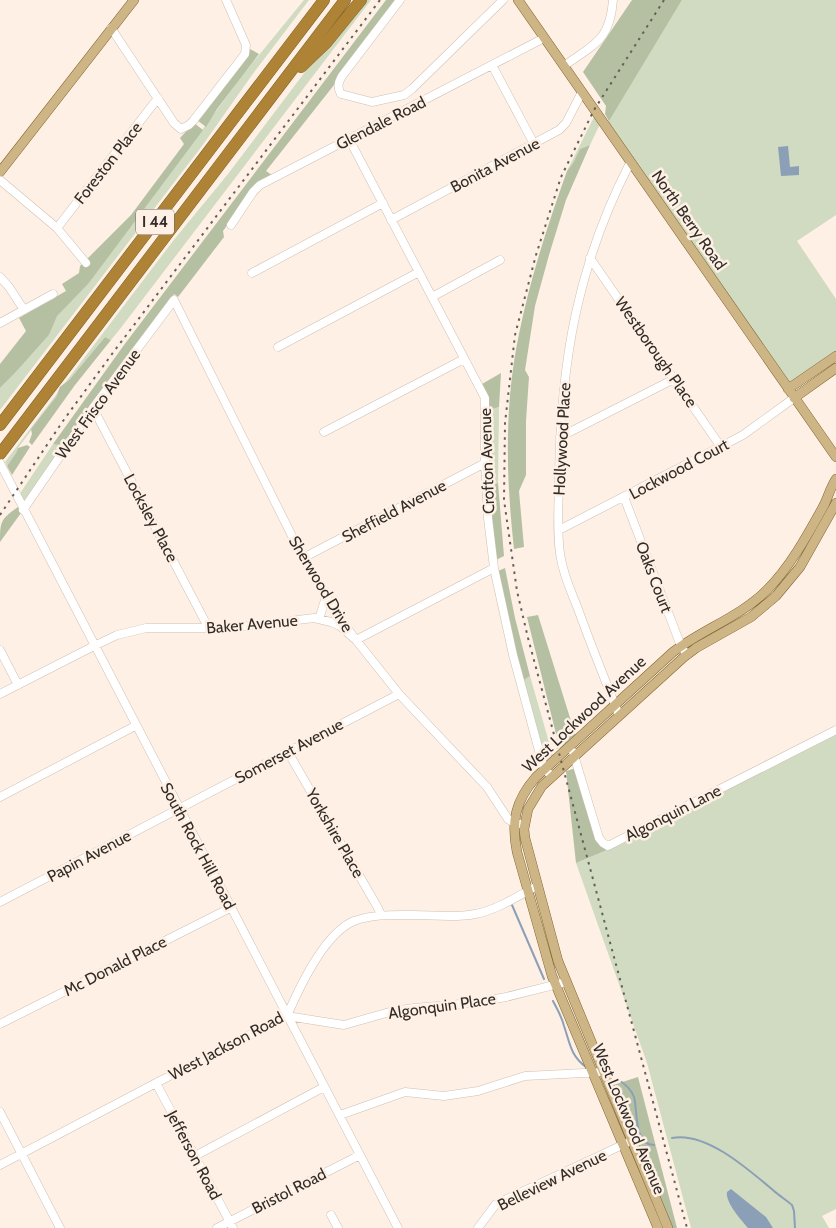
<svg xmlns="http://www.w3.org/2000/svg" width="836" height="1228" viewBox="0 0 836 1228" font-family="Cabin,sans-serif">
<rect width="100%" height="100%" fill="#fef0e4"/>
<path fill="#d0dbc1" d="M304 0H309L252 75 202 146 0 410V388L15 373 49 335 56 316 89 283 242 76Z
M365 0H371L120 329 111 340 105 337 70 379 60 387 56 397 18 448 16 453 7 466 5 462 173 241 228 174 308 68 332 43Z
M682 0H836V215L797 241 836 299V352L790 383 787 381 608 122Z
M594 117 600 124 590 145 580 149 573 163 567 171Z
M499 407 498 483 489 486V410Z
M72 434 26 500H23L21 496V492L53 444 59 445Z
M530 676 553 756 548 760 544 755 524 680Z
M836 732V1209L822 1216 829 1228H691L647 1063 576 863 607 850Z"/>
<path fill="#b5c0a3" d="M386 0H397L334 85 266 171 272 175 254 189 223 231 224 237 178 297 174 294 72 434 59 445 53 444 124 345Z
M632 0H682L609 121 605 114 606 106 583 72Z
M250 49 259 54 217 109 206 127 197 120 249 54Z
M194 123 203 130 89 283 57 316 49 335 15 373 0 388V364L26 331 19 318 66 291 62 284 79 273 80 266 131 215 184 144 180 138Z
M590 145 566 200 549 255 535 306 525 370 529 377 526 421V475L519 491 524 547 514 549C506 478 504 405 519 334 530 279 548 224 567 171L573 163 580 149Z
M105 337 111 340 75 385 32 445 29 442 32 434 31 429 56 397 60 387 70 379Z
M501 373 499 407 489 410V400L482 384Z
M27 445 30 447 12 475 7 466 16 453 18 448Z
M498 483 504 556 496 560 489 486Z
M18 507 21 513 0 542C0 521 1 519 18 507Z
M505 568 515 618 530 676 524 680 510 629 498 571Z
M538 615 576 737 560 750 527 617Z
M576 768 602 846 607 850 576 863 566 771Z
M638 1077 677 1228H673L613 1085Z"/>
<path fill="#8b9fb7" d="M788 146 790 167 799 166V175L781 176 778 147Z
M731 1189 766 1217 773 1228H748C741 1220 725 1202 727 1192Z"/>
<g fill="none" stroke-linecap="round" stroke-linejoin="round">
<path stroke="#8b9fb7" stroke-width="2" d="M512 905 544 979
M553 1001C557 1009 562 1017 564 1026 570 1043 570 1055 586 1067
M617 1079C624 1083 631 1089 634 1097 638 1110 633 1145 654 1145
M672 1138C706 1131 749 1170 774 1191 780 1196 786 1200 792 1205L794 1211 795 1228"/>
<g stroke="#cdc0b4" stroke-width="9">
<path id="minor" d="M400 0 342 76C338 83 337 87 341 94L372 102 404 95 412 89 503 0
M111 28 174 123 181 129 189 125 193 121 245 54 246 45 226 0
M492 65 534 144
M564 66C594 44 610 41 613 0
M349 139 485 398V463L488 518 494 568 513 655 544 769 552 776
M0 180 57 228 86 263
M391 220 559 130 566 123 582 92
M231 225 253 192 260 185 544 38
M57 228 158 98
M590 258 721 447
M252 273 383 203
M0 277 9 287 24 310
M432 297 500 260
M0 323 53 294
M278 347 419 272
M93 408 209 629
M324 432 464 359
M560 437 674 379
M0 463 398 1228
M624 497 681 646 687 655
M23 510 93 408 174 300 303 558 336 613 356 640 399 694 487 787 508 819 514 823 525 825
M559 530 743 435 794 398
M303 558 485 463
M319 619 326 597
M0 650 18 685
M0 694 94 646 117 635 146 628H231L314 618 331 622 340 626 356 640 494 568
M619 715C605 680 591 645 578 609 572 593 564 577 561 559 556 536 559 501 559 476 561 362 577 266 630 163
M288 752 378 908 381 915
M573 752 599 838 603 843 608 846 836 730
M0 797 135 726
M0 902 399 694
M287 1016 344 1025 393 1011 414 1008 472 1003 506 997 566 982
M0 1024 230 908
M156 1083 233 1228
M0 1112 60 1228
M340 1115 405 1092 444 1096 478 1091 525 1076 604 1072
M195 1156 324 1087
M0 1165 156 1083 287 1016C299 988 325 933 354 921 373 914 394 915 414 915 434 915 456 918 475 914 497 910 518 896 537 886
M331 1215 338 1228
M217 1228 360 1155
M478 1228 496 1204 633 1140"/>
</g>
<g stroke="#826530" stroke-width="10">
<path id="major" d="M518 0 836 457
M0 172 134 0
M788 389 836 356
M794 398 836 368
M658 1228 552 976 517 852C511 822 515 801 536 777L673 652C703 629 740 617 767 590 790 567 807 536 823 507 828 498 830 488 836 479
M668 1228 558 961 525 838 524 829 528 809 542 786 684 657 696 648 751 617 776 596 800 567 836 503"/>
</g>
<g stroke="#826530" stroke-width="12">
<path id="highway" d="M301 67 326 43 361 0
M0 425 324 0
M0 454 345 0"/>
</g>
<use href="#minor" stroke="#fff" stroke-width="8"/>
<use href="#major" stroke="#ceb586" stroke-width="9"/>
<use href="#highway" stroke="#ae8335" stroke-width="11"/>
<path stroke="#665f58" stroke-width="2" stroke-dasharray="2.5 5" stroke-linecap="butt" d="M664 0 594 110 561 177 536 255 515 335 505 423 504 500 517 591 528 638 687 1228
M0 515 63 421 112 354 380 0"/>
</g>
<g text-anchor="middle" dominant-baseline="central" stroke-width="5" stroke-linejoin="round" paint-order="stroke">
<rect fill="#fef0e4" stroke="#6e6760" stroke-width="1" x="136" y="209.5" width="38" height="25" rx="4"/>
<g font-size="15" font-weight="bold" fill="#312c27">
<text x="155" y="222">I 44</text>
</g>
<g font-size="16" fill="#312c27" stroke="#fef0e4">
<text transform="translate(381 123) rotate(-27)">Glendale Road</text>
<text transform="translate(108 163) rotate(-52)">Foreston Place</text>
<text transform="translate(495 165) rotate(-28)">Bonita Avenue</text>
<text transform="translate(689 220) rotate(55)">North Berry Road</text>
<text transform="translate(656 352) rotate(55)">Westborough Place</text>
<text transform="translate(98 404) rotate(-54)">West Frisco Avenue</text>
<text transform="translate(562 439) rotate(-87)">Hollywood Place</text>
<text transform="translate(487 461) rotate(-92)">Crofton Avenue</text>
<text transform="translate(679 469) rotate(-28)">Lockwood Court</text>
<text transform="translate(394 511) rotate(-28)">Sheffield Avenue</text>
<text transform="translate(151 518) rotate(62)">Locksley Place</text>
<text transform="translate(654 577) rotate(69)">Oaks Court</text>
<text transform="translate(321 584) rotate(59)">Sherwood Drive</text>
<text transform="translate(252 624) rotate(-5)">Baker Avenue</text>
<text transform="translate(584 714) rotate(-43)">West Lockwood Avenue</text>
<text transform="translate(289 751) rotate(-28)">Somerset Avenue</text>
<text transform="translate(673 813) rotate(-27)">Algonquin Lane</text>
<text transform="translate(335 833) rotate(60)">Yorkshire Place</text>
<text transform="translate(198 846) rotate(62)">South Rock Hill Road</text>
<text transform="translate(89 856) rotate(-28)">Papin Avenue</text>
<text transform="translate(115 966) rotate(-27)">Mc Donald Place</text>
<text transform="translate(442 1006) rotate(-8)">Algonquin Place</text>
<text transform="translate(226 1046) rotate(-28)">West Jackson Road</text>
<text transform="translate(629 1119) rotate(67)">West Lockwood Avenue</text>
<text transform="translate(194 1155) rotate(62)">Jefferson Road</text>
<text transform="translate(552 1180) rotate(-26)">Belleview Avenue</text>
<text transform="translate(289 1191) rotate(-27)">Bristol Road</text>
</g>
</g>
</svg>
